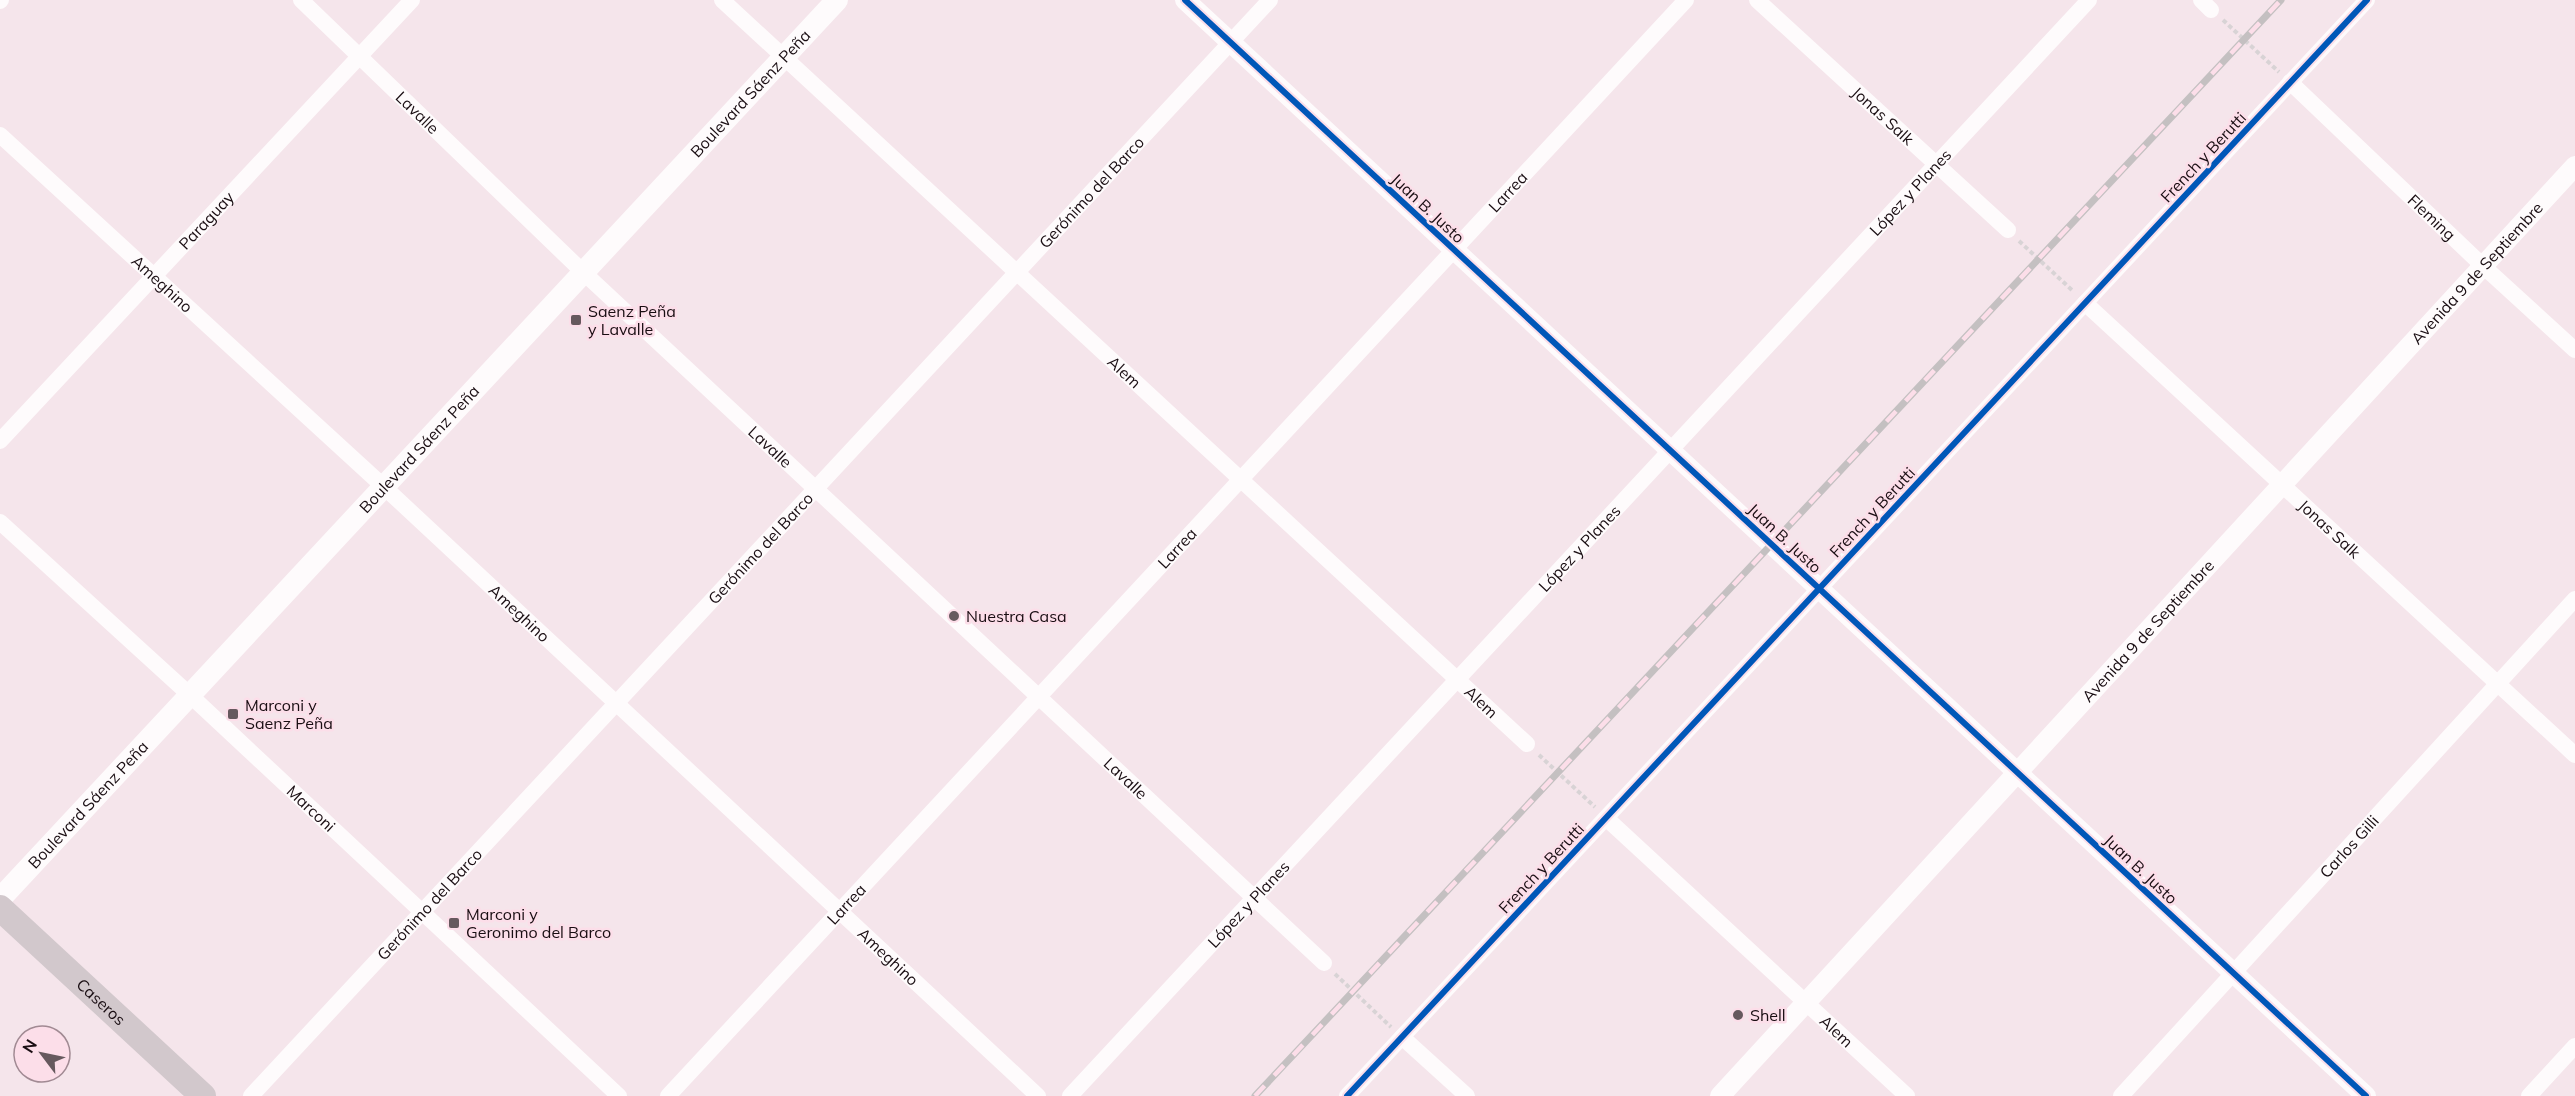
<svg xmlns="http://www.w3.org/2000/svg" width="2575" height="1096" viewBox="0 0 2575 1096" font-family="Mulish,sans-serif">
<rect width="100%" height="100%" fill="#f5e5eb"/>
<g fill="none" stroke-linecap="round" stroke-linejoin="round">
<path stroke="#d8d3d5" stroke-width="4" stroke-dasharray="4.5 3" stroke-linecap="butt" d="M2223 20 2279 72
M2019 241 2073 291
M1539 755 1595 807
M1335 974 1391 1027"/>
<g stroke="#fefbfc" stroke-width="16">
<path id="s1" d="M301 0 583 272 1324 963"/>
<path id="s2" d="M722 0 1527 744"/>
<path id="s3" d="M1757 0 2008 230"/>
<path d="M2201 0 2211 10"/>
<path d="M0 1 1 0"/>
<path id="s4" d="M2290 82 2483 266 2575 350"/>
<path id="s5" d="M0 135 383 486 1038 1096"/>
<path id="s6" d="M2085 303 2575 755"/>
<path id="s7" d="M0 441 412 0"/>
<path id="s8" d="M0 522 191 696 619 1096"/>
<path id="s9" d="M1606 818 1907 1096"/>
<path d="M1402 1037 1467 1096"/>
<path id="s10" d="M251 1096 1270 0"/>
<path id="s11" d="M668 1096 1686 0"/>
<path id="s12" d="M1070 1096 2089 0"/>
<path d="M1347 1096 2367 0"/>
<path id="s13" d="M2121 1096 2575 599"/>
<path d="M2529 1096 2575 1046"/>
</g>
<g stroke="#fefbfc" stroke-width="20">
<path d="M1185 0 2366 1096"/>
<path id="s14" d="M1720 1096 2575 166"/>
</g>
<path stroke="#fefbfc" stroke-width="22" id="s15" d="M0 899 837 0"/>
<path stroke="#d2c8cc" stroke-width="26" id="s16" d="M0 908 203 1096"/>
<g stroke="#c4c0c1" stroke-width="7">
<path id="rail" d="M1255 1096 2281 0"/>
</g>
<use href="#rail" stroke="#fcdee9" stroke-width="4.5" stroke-dasharray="14" stroke-linecap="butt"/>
<g stroke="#fcdee9" stroke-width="10">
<path id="cycleway" d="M1185 0 2366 1096
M1347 1096 2367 0"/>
</g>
<use href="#cycleway" stroke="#0057b8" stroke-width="6"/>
</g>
<g fill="#66595e" stroke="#fcdee9" stroke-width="2">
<rect x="570" y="314" width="12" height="12" rx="3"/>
<circle cx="954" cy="616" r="6"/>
<rect x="227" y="708" width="12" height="12" rx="3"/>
<rect x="448" y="917" width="12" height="12" rx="3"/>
<circle cx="1738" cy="1015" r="6"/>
</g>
<g text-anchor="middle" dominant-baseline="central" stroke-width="5" stroke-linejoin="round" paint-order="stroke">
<g font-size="16" fill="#190d12" stroke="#fcdee9">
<text stroke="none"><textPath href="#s15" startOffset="1101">Boulevard Sáenz Peña</textPath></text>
<text stroke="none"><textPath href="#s1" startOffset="162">Lavalle</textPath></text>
<text stroke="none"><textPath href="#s3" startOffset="171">Jonas Salk</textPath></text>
<text transform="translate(2203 157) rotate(-47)">French y Berutti</text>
<text stroke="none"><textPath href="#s10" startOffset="1234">Gerónimo del Barco</textPath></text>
<text stroke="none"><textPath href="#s11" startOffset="1234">Larrea</textPath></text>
<text stroke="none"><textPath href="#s12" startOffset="1234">López y Planes</textPath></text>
<text transform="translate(1428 208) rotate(43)">Juan B. Justo</text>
<text stroke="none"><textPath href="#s4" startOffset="196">Fleming</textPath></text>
<text stroke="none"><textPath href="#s7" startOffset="302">Paraguay</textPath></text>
<text stroke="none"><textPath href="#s14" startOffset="1118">Avenida 9 de Septiembre</textPath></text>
<text stroke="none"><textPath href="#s5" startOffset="220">Ameghino</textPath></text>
<text stroke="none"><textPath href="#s2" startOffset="548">Alem</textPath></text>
<text stroke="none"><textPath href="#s1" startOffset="648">Lavalle</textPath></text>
<text stroke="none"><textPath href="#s15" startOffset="615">Boulevard Sáenz Peña</textPath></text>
<text transform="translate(1872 512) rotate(-47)">French y Berutti</text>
<text stroke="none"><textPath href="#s6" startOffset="333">Jonas Salk</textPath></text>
<text transform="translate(1785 538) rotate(43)">Juan B. Justo</text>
<text stroke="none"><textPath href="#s10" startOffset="748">Gerónimo del Barco</textPath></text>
<text stroke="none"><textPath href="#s11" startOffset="748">Larrea</textPath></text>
<text stroke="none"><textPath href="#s12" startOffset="748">López y Planes</textPath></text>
<text stroke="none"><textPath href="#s5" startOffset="706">Ameghino</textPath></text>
<text stroke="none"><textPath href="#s14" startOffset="632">Avenida 9 de Septiembre</textPath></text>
<text stroke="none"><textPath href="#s2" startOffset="1034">Alem</textPath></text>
<text stroke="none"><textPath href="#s1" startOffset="1134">Lavalle</textPath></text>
<text stroke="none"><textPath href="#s15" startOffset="129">Boulevard Sáenz Peña</textPath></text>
<text stroke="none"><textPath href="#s8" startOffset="423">Marconi</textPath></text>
<text stroke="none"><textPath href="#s13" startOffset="338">Carlos Gilli</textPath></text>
<text transform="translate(1541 868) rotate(-47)">French y Berutti</text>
<text transform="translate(2141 869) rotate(43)">Juan B. Justo</text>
<text stroke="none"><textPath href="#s10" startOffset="262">Gerónimo del Barco</textPath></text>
<text stroke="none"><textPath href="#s11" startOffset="262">Larrea</textPath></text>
<text stroke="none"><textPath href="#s12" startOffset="262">López y Planes</textPath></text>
<text stroke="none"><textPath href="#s5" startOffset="1210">Ameghino</textPath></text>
<text stroke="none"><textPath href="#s16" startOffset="138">Caseros</textPath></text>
<text stroke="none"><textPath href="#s9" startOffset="314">Alem</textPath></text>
</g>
<g font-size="16" fill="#190d12" stroke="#fcdee9" text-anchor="start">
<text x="588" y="311">Saenz Peña<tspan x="588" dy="18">y Lavalle</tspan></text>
<text x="966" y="616">Nuestra Casa</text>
<text x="245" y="705">Marconi y<tspan x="245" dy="18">Saenz Peña</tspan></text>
<text x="466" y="914">Marconi y<tspan x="466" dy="18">Geronimo del Barco</tspan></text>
<text x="1750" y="1015">Shell</text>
</g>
</g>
<g transform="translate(42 1054) rotate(302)"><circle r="28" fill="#fcdee9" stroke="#a18a93" stroke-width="1.5"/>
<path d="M0-4.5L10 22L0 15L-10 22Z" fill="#66595e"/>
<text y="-9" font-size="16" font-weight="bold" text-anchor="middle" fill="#190d12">N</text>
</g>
</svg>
